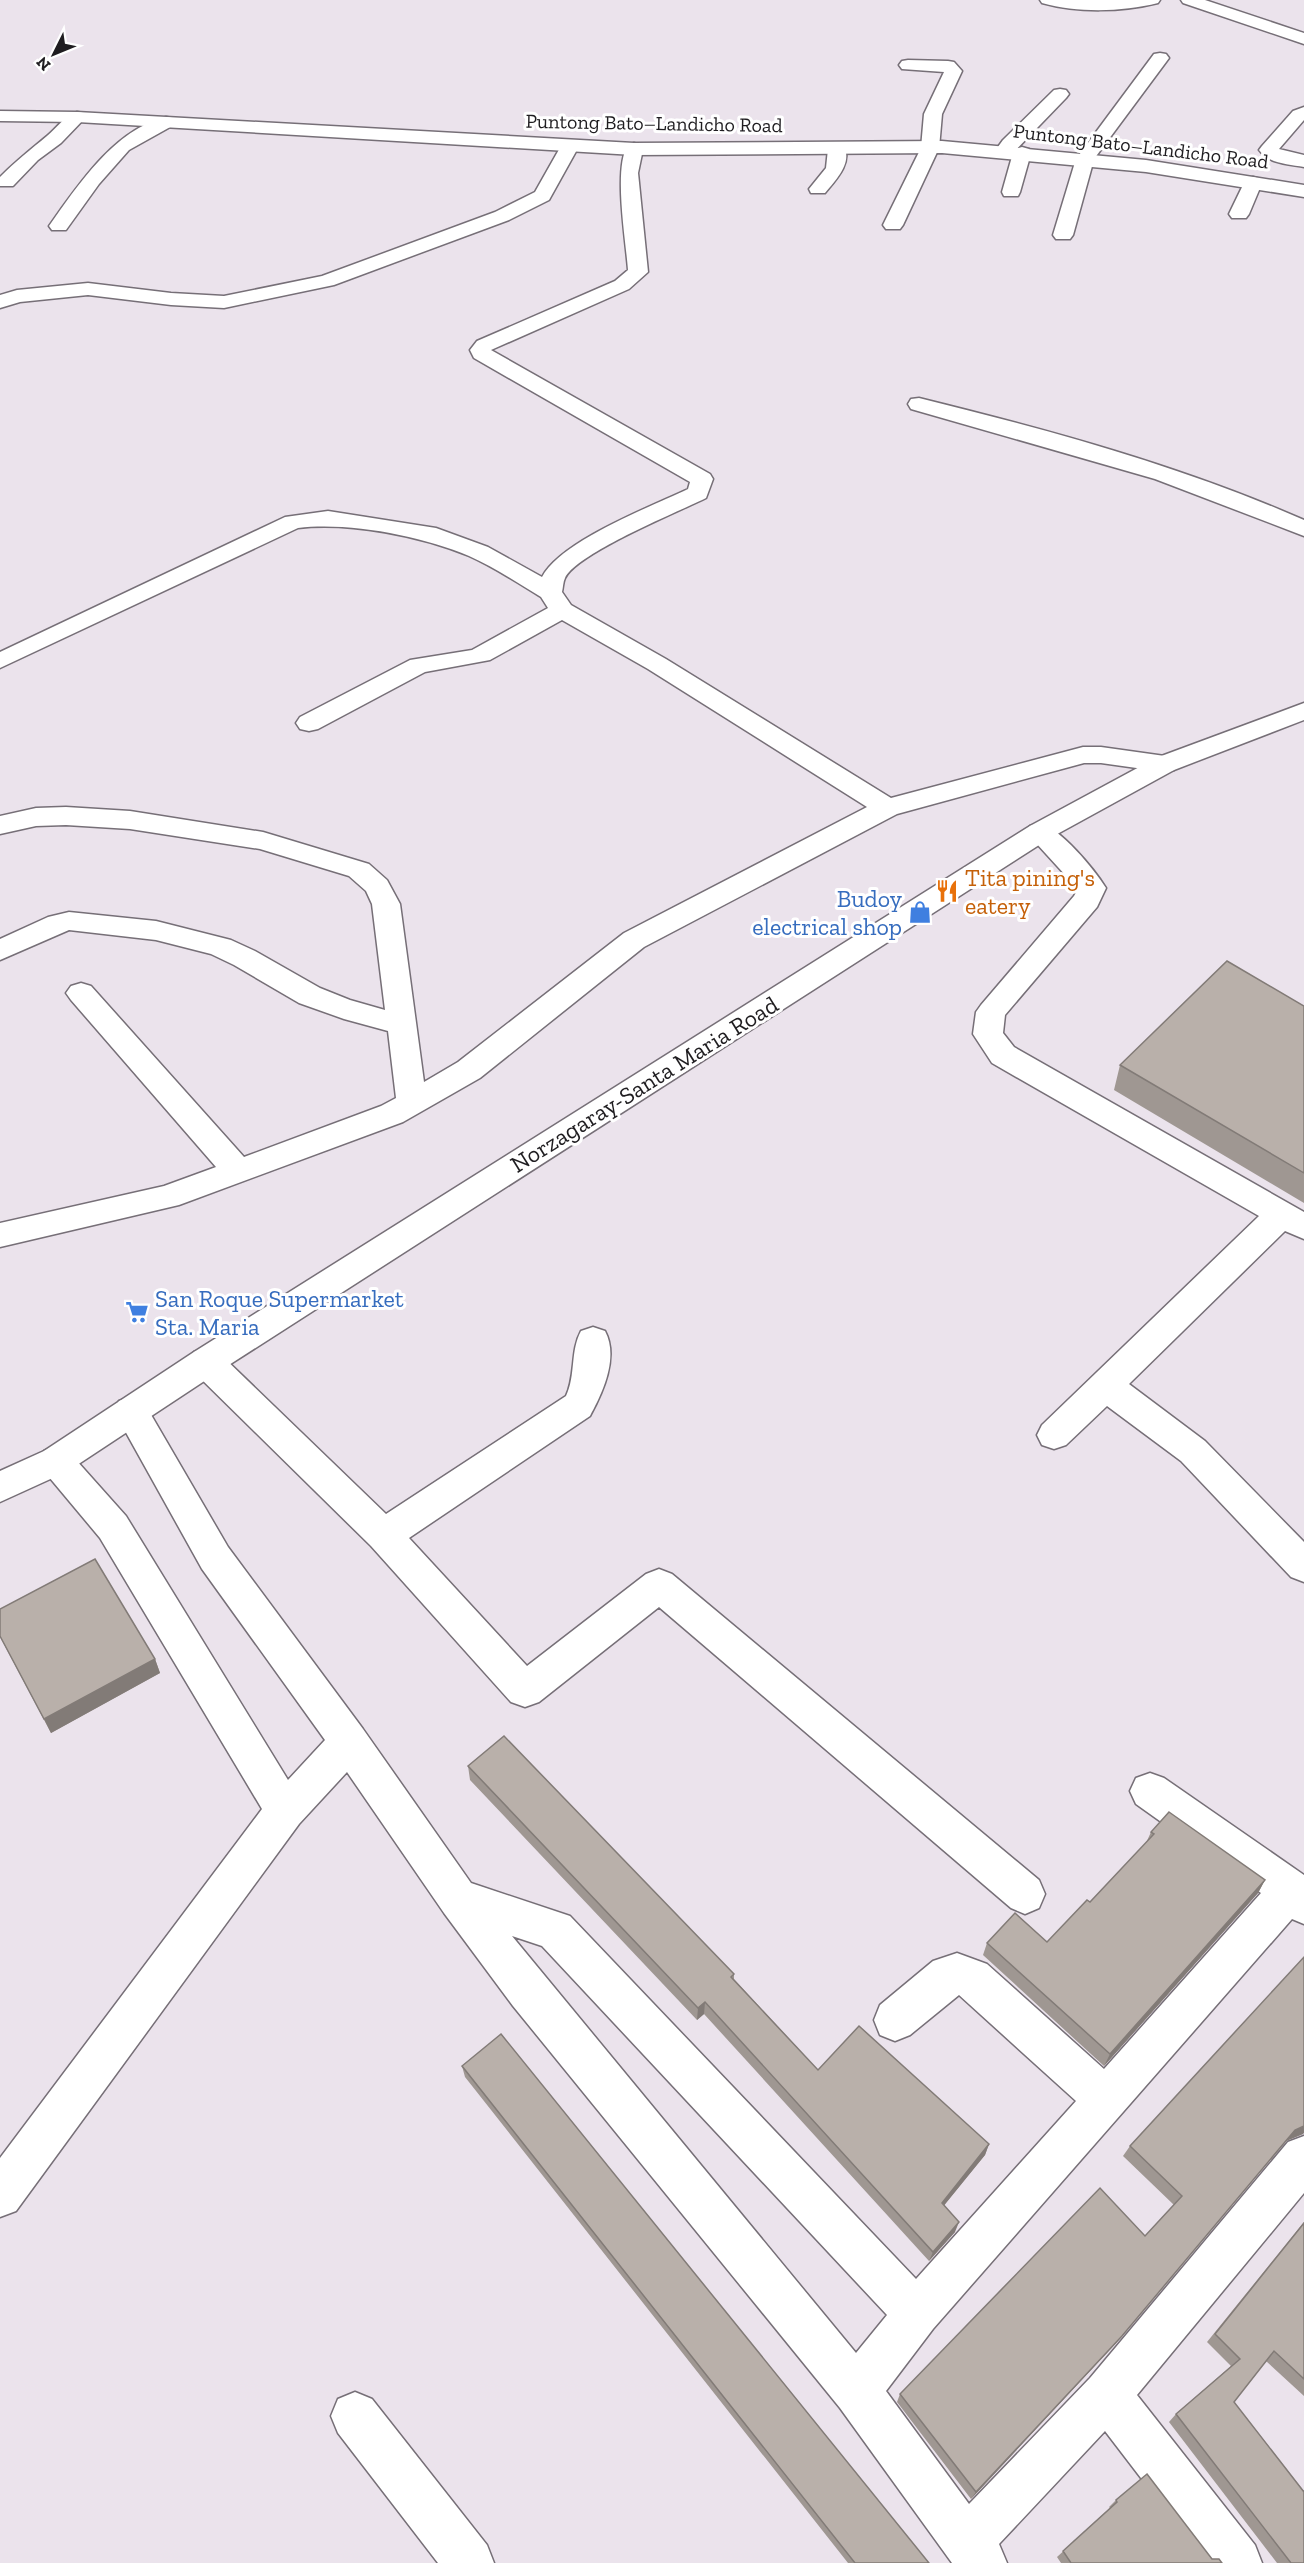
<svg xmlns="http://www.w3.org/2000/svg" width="1304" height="2563" viewBox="0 0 1304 2563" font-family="'Zilla Slab',serif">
<rect width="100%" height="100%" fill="#ebe3ec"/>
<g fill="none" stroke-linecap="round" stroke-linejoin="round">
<g stroke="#766f77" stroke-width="3">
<path id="minor" d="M1040 0H1160L1158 3C1122 12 1078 13 1042 3Z
M1181 0H1205L1304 33V44L1183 3Z
M1160 53 1166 54 1169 58 1094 159 1073 235 1070 239H1056L1053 235 1076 159 1154 54Z
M908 60 948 61 954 62 962 71 942 114 939 148 903 225 900 229H886L883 225 921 148 924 114 944 72 902 69 899 65 902 61Z
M1060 89 1066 90 1069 94 1066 98 1011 155H997L995 151 1003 140 1054 90Z
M1304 107V120L1279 149 1304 155V167C1288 164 1269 164 1259 150L1262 146 1293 111Z
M77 112 83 113 86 117 61 143 38 160 13 186H0V177C16 161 30 150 47 136 57 128 65 115 77 112Z
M166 117 172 118 175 122 172 126 129 150 99 184 66 230H52L49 226C78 185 115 129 166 117Z
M570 141 576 142 579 146 549 200 509 220 334 285 224 308 171 305 88 295 20 302 0 308V295L17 290 88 283 171 293 224 296 322 276 495 212 535 192 561 146 564 142Z
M634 143 640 145 643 149 638 173 648 272 629 289 491 350 710 474 713 479 706 498C678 512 577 553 565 578 563 582 563 588 562 592L571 605 666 659 891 798 1083 747H1101L1165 756 1174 758 1178 764 1174 770 1165 772 1101 763H1084L897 814 644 947 480 1078 403 1122 179 1205 0 1247V1223L164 1186 216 1167 71 1000 66 993 71 986 81 983 91 986 244 1157 381 1106 396 1098 388 1031 344 1019 299 1003 234 965 211 954 156 940 69 930 0 960V939L48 917 69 912 156 921 231 940 255 951 320 988 350 1000 385 1010 372 904 366 891 349 876 260 849 130 829 66 825 36 826 0 834V816L36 808 66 807 130 811 263 832 369 864 387 880 400 904 424 1082 458 1062 624 933 867 807 648 669 562 620 490 660 425 672 318 729 309 731 300 729 296 723 300 717 410 660 472 650 548 608 541 597C518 583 494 567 469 556 421 536 350 522 298 528L0 668V652L285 517 328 511 436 528 488 547 542 577C561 541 650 507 688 489L690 482 474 358 470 350 477 341 615 281 628 270C626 242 613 167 628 145Z
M837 143 843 145C854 162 835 181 825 193H811L809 189 826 168 828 149 831 145Z
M1022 147 1029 149 1031 153 1020 192 1018 196H1004L1002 192 1013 153 1015 149Z
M1253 177 1260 179 1262 183 1249 214 1246 218H1232L1229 214 1244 183 1246 179Z
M919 398C1049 430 1181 466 1304 520V536L1155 479 911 409 908 404 911 399Z
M1040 823C1061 829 1094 869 1106 888L1097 907 1005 1015 1003 1033 1014 1047 1304 1212V1239L1285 1231 1129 1384 1205 1441 1304 1542V1582L1291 1577 1181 1461 1107 1406 1066 1445 1054 1449 1042 1445 1037 1435 1042 1425 1259 1216 992 1063 973 1034 976 1012 981 1005 1074 896 1078 889 1026 832 1030 826Z
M593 1327 605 1331C619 1357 603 1392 590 1416L409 1538 527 1666 646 1574 659 1569 672 1574 1039 1880 1045 1894 1039 1908 1025 1914 1011 1908 659 1607 539 1702 525 1707 511 1702 371 1546 194 1372 189 1362 194 1352 206 1348 218 1352 386 1514 566 1396C576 1375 570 1351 581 1331Z
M131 1397 143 1401 228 1547 363 1729 471 1883 570 1916 916 2279 1076 2101 959 1995 910 2035 895 2041 880 2035 874 2020 880 2005 933 1961 957 1953 987 1964 1104 2069 1261 1893 1136 1804 1130 1791 1136 1778 1150 1773 1164 1778 1304 1875V1924L1292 1919 933 2329 886 2391 969 2504 1090 2378 1288 2142 1304 2136V2193L1137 2395 1255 2545 1262 2563H1206L1105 2431 999 2544 1007 2563H952L840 2408 513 2006 444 1913 347 1772 299 1824 16 2211 0 2217V2158L262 1809 100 1538 44 1471 38 1461 44 1451 56 1446 68 1451 126 1516 288 1780 325 1740 202 1569 114 1411 119 1401ZM512 1936 542 1946 887 2315 856 2353Z
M355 2392 372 2399 487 2545 494 2563H438L338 2433 331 2416 338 2399Z"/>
</g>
<g stroke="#766f77" stroke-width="3">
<path id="major" d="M0 111 77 112 634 143 942 141 1146 160 1304 185V197L1146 172 942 153 634 155 77 122 0 121Z
M1304 703V720L1174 770 1050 838 218 1372 68 1471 0 1502V1471L44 1451 194 1352 1030 826 1156 758Z"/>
</g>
<use href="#minor" fill="#fff" fill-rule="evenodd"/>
<use href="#major" fill="#fff" fill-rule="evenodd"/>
</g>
<path fill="#9f9792" d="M1304 1006V1203L1114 1090 1120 1065Z
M0 1609 155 1659 160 1673 51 1733 0 1637Z
M468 1766 734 1974V1979L818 2070 989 2144 985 2155 944 2205 955 2232 929 2261 704 2014 697 2020 470 1780Z
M1151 1832 1265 1880 1258 1893 1104 2066 983 1955 987 1943 1047 1942 1090 1902 1146 1843Z
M462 2066 929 2563H848L465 2077Z
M1303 2134 1286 2141 1115 2344 971 2499 897 2402 900 2394 1145 2236 1174 2205 1123 2156 1130 2146Z
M1304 2222V2396L1266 2361 1234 2402 1303 2490H1304V2563H1277L1169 2422 1176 2414 1231 2366 1207 2342Z
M1116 2500 1212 2559 1222 2563H1061L1057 2557 1110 2508 1109 2507Z"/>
<path fill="#827b77" d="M155 1659 160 1673 51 1733 44 1719Z
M1265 1880 1258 1893 1104 2066 1110 2054Z
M705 2002 704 2014 697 2020 698 2008Z
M1304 2126V2133L1303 2134 1286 2141 1115 2344 971 2499 976 2492 1295 2130Z
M989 2144 985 2155 938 2213 942 2203Z
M959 2222 955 2232 929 2261 933 2252Z"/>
<path fill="#b9b0aa" stroke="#827b77" stroke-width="1.5" d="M1227 961 1304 1006V1173L1120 1065Z
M95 1559 155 1659 44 1719 0 1636V1609Z
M504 1736 734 1974 731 1977 818 2070 859 2026 989 2144 942 2203 959 2222 933 2252 705 2002 698 2008 468 1766Z
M1169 1812 1265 1880 1110 2054 987 1943 1015 1913 1047 1942 1087 1900 1090 1902 1154 1834 1151 1832Z
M1304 1957V2126L1295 2130 1122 2336 976 2492 900 2394 1100 2188 1145 2236 1182 2196 1130 2146Z
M501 2034 929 2563H855L462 2066Z
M1304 2223V2379L1274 2351 1234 2402 1304 2492V2563H1291L1176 2414 1240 2359 1215 2334Z
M1147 2474 1212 2559H1219L1222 2563H1071L1063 2551 1117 2502 1116 2500Z"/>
<defs>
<g id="restaurant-bare" transform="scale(1.8)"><path d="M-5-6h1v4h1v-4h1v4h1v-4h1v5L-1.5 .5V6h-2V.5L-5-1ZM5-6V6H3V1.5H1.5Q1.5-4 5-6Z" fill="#e8710a" stroke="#fff" stroke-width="2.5" paint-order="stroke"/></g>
<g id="shop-bare" transform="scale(1.8)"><path d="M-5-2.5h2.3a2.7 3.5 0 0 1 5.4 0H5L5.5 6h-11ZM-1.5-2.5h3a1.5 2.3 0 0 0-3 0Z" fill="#3f7fe0" stroke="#fff" stroke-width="2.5" paint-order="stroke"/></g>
<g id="supermarket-bare" transform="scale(1.8)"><path d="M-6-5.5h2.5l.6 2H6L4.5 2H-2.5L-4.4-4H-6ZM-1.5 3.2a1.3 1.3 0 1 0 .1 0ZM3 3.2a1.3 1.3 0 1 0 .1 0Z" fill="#3f7fe0" stroke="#fff" stroke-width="2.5" paint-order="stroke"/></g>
</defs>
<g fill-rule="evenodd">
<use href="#restaurant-bare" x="947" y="891"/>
<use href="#shop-bare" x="920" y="912"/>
<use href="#supermarket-bare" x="137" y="1312"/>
</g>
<g text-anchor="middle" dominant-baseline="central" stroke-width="6" stroke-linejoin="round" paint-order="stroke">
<g font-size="20" fill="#1f1d20" stroke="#fff">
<text transform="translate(654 123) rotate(1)">Puntong Bato–Landicho Road</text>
<text transform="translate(1141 146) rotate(7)">Puntong Bato–Landicho Road</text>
</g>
<g font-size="24" fill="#c56008" stroke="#fff" text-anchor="start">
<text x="965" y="877">Tita pining's<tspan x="965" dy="28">eatery</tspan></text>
</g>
<g font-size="24" fill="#366cbe" stroke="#fff" text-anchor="end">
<text x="902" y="898">Budoy<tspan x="902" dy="28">electrical shop</tspan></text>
<text x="155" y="1298" text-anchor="start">San Roque Supermarket<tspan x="155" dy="28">Sta. Maria</tspan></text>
</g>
<g font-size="24" fill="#1f1d20" stroke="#fff">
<text transform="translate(644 1084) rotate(-32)">Norzagaray-Santa Maria Road</text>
</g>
</g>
<g transform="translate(54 54) rotate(227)" stroke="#ffffff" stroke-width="4.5" paint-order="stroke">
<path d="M0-4.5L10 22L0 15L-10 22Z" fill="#1f1d20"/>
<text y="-9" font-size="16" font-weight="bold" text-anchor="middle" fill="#1f1d20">N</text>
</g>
</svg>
